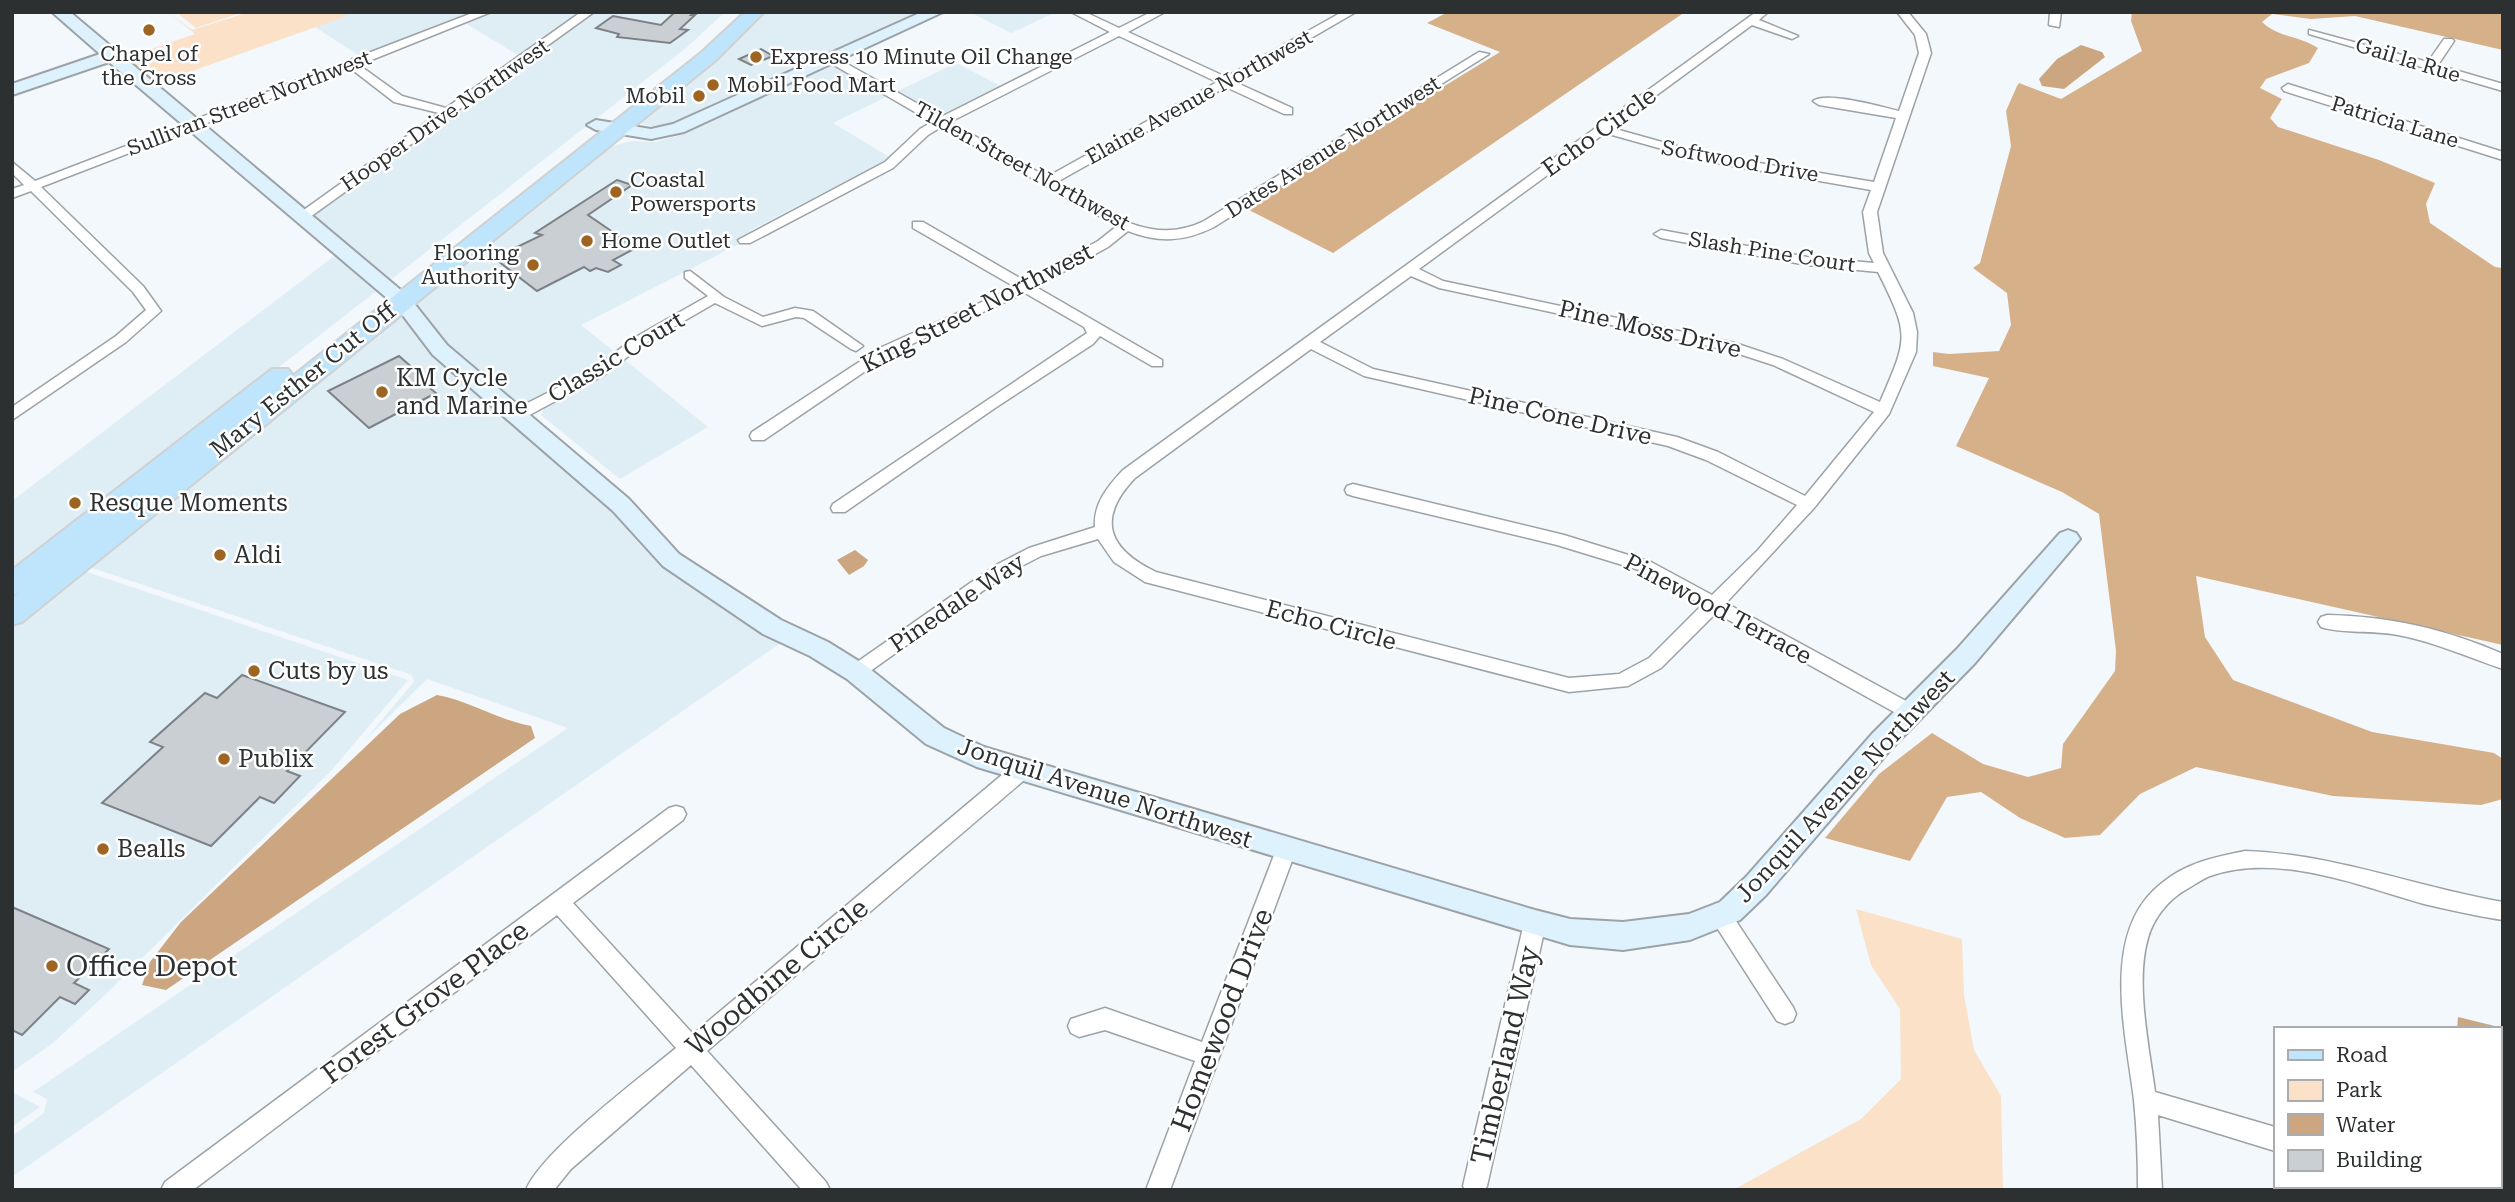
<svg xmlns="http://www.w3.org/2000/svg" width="2515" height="1202" viewBox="0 0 2515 1202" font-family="'Roboto Serif',serif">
<rect width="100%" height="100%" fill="#f2f8fc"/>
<path fill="#dfedf5" d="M341 12H479L361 57 315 27 346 16Z
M492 12H584L447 108 518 55 465 23Z
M594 12H725L686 48 388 282 309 216Z
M765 12H927L677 125 661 128 642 124 641 121Z
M970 12H1056L1011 33Z
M830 63 888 96 833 123 891 158 753 229 737 241 741 243 581 325 617 354 595 369 519 409 446 347 413 303 606 148 631 141 656 142 677 136Z
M956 63 1001 86 941 117 896 92Z
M337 254 379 289 12 575V501Z
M404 310 615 508 785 640 12 1177V1136L44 1113 47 1099 33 1092 568 728 427 679 364 741 414 682 412 675 89 567Z
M625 360 708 427 620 479 541 415 545 406Z
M84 571 408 680 330 772 107 993 53 1043 12 1072V628Z
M12 1092 40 1107 12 1127Z"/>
<path fill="#fbe1c8" d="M168 12 192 30 249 12H341L347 16 153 85 122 59 195 34Z
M176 12H243L196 28Z
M1856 909 1962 939 1964 995 1974 1050 2001 1096 2003 1190H1733L1861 1119 1901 1079 1900 1009 1871 965Z"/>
<path fill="#d6b089" d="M1448 12H1685L1333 253 1245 208 1500 52 1427 23Z
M2132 12H2503V50L2355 16 2311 19 2272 14 2262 22C2277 37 2300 36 2318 48L2309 63 2266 79 2260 88 2282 99 2270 118 2278 127 2379 160 2435 183 2426 204 2430 223 2495 267 2503 268V645L2196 576 2205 637 2233 680 2372 732 2494 753 2503 759V799L2481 805 2333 796 2196 767 2140 794 2100 835 2065 838 2020 818 1981 792 1947 797 1910 861 1825 838 1879 774 1932 733 1983 764 2028 777 2061 768 2063 744 2115 671 2116 651 2099 514 2062 492 1956 446 1989 378 1933 366V352L1949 354 1999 351 2011 325 2007 293 1973 268 1980 263 2011 146 2006 111 2017 86 2019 83 2061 99 2142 51 2131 21Z"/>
<path fill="#cca680" d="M2081 45 2102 52 2105 57 2064 89 2042 86 2039 79 2057 59Z
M855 550 868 560 864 566 849 575 837 560Z
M437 695C470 701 498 720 531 726L535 738 166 990 142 985 150 962 181 922 400 714Z
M2458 1017 2503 1028V1057H2499V1029H2457Z"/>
<path fill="#c9cfd3" stroke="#7c8285" stroke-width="2" d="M675 12H694L691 15H695L680 29 688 30 670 43 617 37 619 34 596 28 613 16 661 25Z
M761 49 773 56 751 65 739 59Z
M617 180 632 185 588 215 636 248 613 260 621 265 608 272 596 268 590 271 584 267 537 291 494 258 542 235 535 233Z
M399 356 430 383 426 385 436 393 369 428 328 391Z
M242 675 345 712 287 771 300 776 274 803 260 797 211 846 102 803 163 747 150 742 205 693 217 698Z
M12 907 109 949 74 983 89 990 75 1004 60 997 22 1035 12 1030Z"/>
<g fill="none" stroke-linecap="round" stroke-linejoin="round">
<g stroke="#9ca2a6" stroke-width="3">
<path id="street" d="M475 12H491L359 65 402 96 446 108 581 12H594L306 220 301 221 294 217 439 113 394 102 350 68 41 187 143 286 161 311 126 342 12 420V407L116 336 146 310 133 292 31 191 12 198V189L24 185 12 173V162L35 181Z
M1071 12H1085L1119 28 1151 12H1165L1128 32 1226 77 1342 12H1356L1235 82 1292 108V114H1284L1226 87 1057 182C1104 210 1149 248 1204 221L1479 52 1489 54 1214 227C1184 242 1159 243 1128 231L1108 247 1036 287 1162 360V366H1152L1100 336 1093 344 995 408 845 512H833L831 508 833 504 1087 333 1084 327 1025 293 892 353 764 440H752L750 436 752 432 882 347 1015 287 913 228V222H923L1025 281 1098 241 1117 226 941 127 928 135 893 168 750 243H740L738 240 885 162 920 129 932 122 827 61V57H835L941 117 1110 32ZM1119 36 1217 82 1047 177 950 122Z
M1756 12H1768L1759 20 1798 36 1792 39 1752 25 1612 128 1705 154 1874 182 1896 118 1819 105 1813 101C1827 91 1881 107 1899 111L1919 53 1915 35 1897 12H1908L1926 34 1931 53 1877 212 1883 253 1913 313 1917 332 1916 352 1889 414 1814 508 1726 603 1917 707 1919 712 1917 717 1910 720 1903 717 1716 613 1661 668 1628 686 1569 692 1145 582 1114 562 1098 539 1041 556 1008 573 862 677H850L847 672 850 667 996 565 1029 548 1095 527C1093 504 1108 486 1123 470ZM1605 133 1705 161 1871 190 1863 212 1869 253 1874 263 1807 257 1661 230 1654 234 1661 238 1807 265 1878 272C1910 336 1908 337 1880 402L1783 359 1735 343 1443 281 1419 269ZM1411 276 1439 288 1727 350 1773 365 1874 412 1805 496 1718 452 1677 437 1373 369 1320 342ZM1311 349 1364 376 1668 446 1706 460 1797 505 1758 550 1712 595 1651 562 1564 535 1353 484 1347 486 1345 490 1347 494 1353 496 1557 545 1639 570 1702 605 1649 658 1619 674 1569 678 1156 572C1108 549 1096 519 1135 478Z
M2050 12H2061L2059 27 2049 25Z
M2309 30 2428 62 2444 39H2452L2454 41 2438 65 2503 84V91L2309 34Z
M2288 84 2503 152V160L2284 91 2282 88Z
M690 271 724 297 763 317 795 308 813 311 863 346 856 351 851 349 804 318 796 317 762 326 715 303 644 344 604 375 522 419H512L509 415 512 411 594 369 634 338 708 296 685 278V272Z
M2327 615C2388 616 2446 629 2503 654V669C2467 657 2435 642 2398 635 2374 630 2343 634 2321 627L2318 622 2321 617Z
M1022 762 1029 764 1032 770 1029 776 707 1051 826 1182 830 1190H802L691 1065 571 1169 554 1190H526C542 1151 640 1078 676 1048L557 915 193 1190H161L165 1182 669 808 676 806 683 808 686 814 683 820 573 903 693 1034 1015 764Z
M1286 841 1293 844 1296 850 1170 1190H1146L1195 1061 1105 1030 1079 1037 1071 1033 1068 1026 1071 1019 1105 1008 1202 1042 1276 850 1279 844Z
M2245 851C2335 854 2415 887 2503 902V920C2476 916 2450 910 2424 904 2359 886 2279 852 2210 876 2202 879 2194 885 2187 889 2169 899 2154 917 2148 938 2135 982 2149 1046 2155 1092L2275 1127V1151L2158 1115 2162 1190H2138C2138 1159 2137 1130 2134 1100 2126 1033 2099 931 2162 883 2186 863 2215 857 2245 851Z
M1721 907 1728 909 1793 1007 1796 1014 1793 1021 1785 1024 1777 1021 1714 923 1711 916 1714 909Z
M1535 913 1542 916 1546 923 1487 1186 1485 1190H1465L1463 1186 1524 923 1528 916Z
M2422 1186H2456L2458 1190H2424Z"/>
</g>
<g stroke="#9ca2a6" stroke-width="4">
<path id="secondary" d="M52 12H70L409 297 447 345 629 499 679 554 781 620 828 642 865 665 944 728 984 747 1535 910 1570 919 1623 922 1689 914 1720 902 1746 877 1872 734 1957 649 2060 533 2068 530 2076 533 2080 539 1975 663 1890 750 1766 895 1740 920 1690 940 1623 950 1570 945 977 767 926 744 847 679 810 656 763 634 663 566 613 511 433 355 395 305 109 62 12 95V84L100 54Z
M922 12H943L684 132 651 139 596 130 587 125 596 120 651 129 673 124Z"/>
</g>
<g stroke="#d1d1d2" stroke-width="4">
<path id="primary" d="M745 12H764L716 60 22 622 12 625V598L19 593 12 595V570L272 369H288L292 374 288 379 255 406 702 52Z"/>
</g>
<use href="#street" fill="#fff" fill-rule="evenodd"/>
<use href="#secondary" fill="#def2fe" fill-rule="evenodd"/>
<use href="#primary" fill="#bee5fc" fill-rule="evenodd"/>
</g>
<g fill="#9d6521" stroke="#fff" stroke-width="2.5">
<circle cx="149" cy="30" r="7"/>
<circle cx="756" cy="57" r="7"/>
<circle cx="713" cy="85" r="7"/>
<circle cx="699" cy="96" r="7"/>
<circle cx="616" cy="192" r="7"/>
<circle cx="587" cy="241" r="7"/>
<circle cx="533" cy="265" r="7"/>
<circle cx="382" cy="392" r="7"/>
<circle cx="75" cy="503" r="7"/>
<circle cx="220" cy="555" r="7"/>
<circle cx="254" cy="671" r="7"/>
<circle cx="224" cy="759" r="7"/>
<circle cx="103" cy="849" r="7"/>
<circle cx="52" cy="966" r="7"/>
</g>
<g text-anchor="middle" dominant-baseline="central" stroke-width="5" stroke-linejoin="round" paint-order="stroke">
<g font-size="21" fill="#2d3031" stroke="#fff" text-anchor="start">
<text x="149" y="54" text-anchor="middle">Chapel of<tspan x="149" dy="24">the Cross</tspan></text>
<text x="770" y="57">Express 10 Minute Oil Change</text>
<text x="727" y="85">Mobil Food Mart</text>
<text x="685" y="96" text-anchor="end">Mobil</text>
<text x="630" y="180">Coastal<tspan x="630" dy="24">Powersports</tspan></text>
<text x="601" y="241">Home Outlet</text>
<text x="519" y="253" text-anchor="end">Flooring<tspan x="519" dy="24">Authority</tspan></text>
</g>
<g font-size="21" fill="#2d3031" stroke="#fff">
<text transform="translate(2408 60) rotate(17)">Gail la Rue</text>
<text transform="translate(1199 97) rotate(-29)">Elaine Avenue Northwest</text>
<text transform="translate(249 103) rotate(-21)">Sullivan Street Northwest</text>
<text transform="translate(445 115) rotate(-35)">Hooper Drive Northwest</text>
<text transform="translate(2395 122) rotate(17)">Patricia Lane</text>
<text transform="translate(1333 147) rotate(-32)">Dates Avenue Northwest</text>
<text transform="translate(1740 161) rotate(10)">Softwood Drive</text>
<text transform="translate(1022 166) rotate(29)">Tilden Street Northwest</text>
<text transform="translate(1772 252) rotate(9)">Slash Pine Court</text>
</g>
<g font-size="24" fill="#2d3031" stroke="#fff">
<text transform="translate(1599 132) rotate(-36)">Echo Circle</text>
<text transform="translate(977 308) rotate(-27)">King Street Northwest</text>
<text transform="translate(1650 329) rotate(13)">Pine Moss Drive</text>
<text transform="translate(616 357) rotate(-31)">Classic Court</text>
<text transform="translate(303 380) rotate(-39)">Mary Esther Cut Off</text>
<text transform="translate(1560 416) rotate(13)">Pine Cone Drive</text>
<text transform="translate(957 603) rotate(-34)">Pinedale Way</text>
<text transform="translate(1718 609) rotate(28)">Pinewood Terrace</text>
<text transform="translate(1331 625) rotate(15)">Echo Circle</text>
<text transform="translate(1845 786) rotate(-47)">Jonquil Avenue Northwest</text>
<text transform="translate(1105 793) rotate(18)">Jonquil Avenue Northwest</text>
</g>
<g font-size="24" fill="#2d3031" stroke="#fff" text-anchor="start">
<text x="396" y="378">KM Cycle<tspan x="396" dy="28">and Marine</tspan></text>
<text x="89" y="503">Resque Moments</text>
<text x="234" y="555">Aldi</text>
<text x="268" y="671">Cuts by us</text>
<text x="238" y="759">Publix</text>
<text x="117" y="849">Bealls</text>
</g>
<g font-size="28" fill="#2d3031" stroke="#fff" text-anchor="start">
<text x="66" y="966">Office Depot</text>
</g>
<g font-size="28" fill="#2d3031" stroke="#fff">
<text transform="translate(777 977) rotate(-40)">Woodbine Circle</text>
<text transform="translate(425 1002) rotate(-37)">Forest Grove Place</text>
<text transform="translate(1222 1020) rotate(-69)">Homewood Drive</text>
<text transform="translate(1505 1055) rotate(-77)">Timberland Way</text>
</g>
</g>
<rect width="2515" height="1202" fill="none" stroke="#2d3031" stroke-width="28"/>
<rect x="2274" y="1027" width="228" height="161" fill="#ffffff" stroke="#abacad" stroke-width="2"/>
<rect x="2288" y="1050" width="35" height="10" fill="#bee5fc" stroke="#abacad" stroke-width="2"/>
<text x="2336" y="1062" font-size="21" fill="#2d3031">Road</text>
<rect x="2288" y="1080" width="35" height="21" fill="#fbe1c8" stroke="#abacad" stroke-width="2"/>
<text x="2336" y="1097" font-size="21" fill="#2d3031">Park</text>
<rect x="2288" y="1114" width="35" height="21" fill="#cca680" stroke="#abacad" stroke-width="2"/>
<text x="2336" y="1132" font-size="21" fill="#2d3031">Water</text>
<rect x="2288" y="1150" width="35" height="21" fill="#c9cfd3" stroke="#abacad" stroke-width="2"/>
<text x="2336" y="1167" font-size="21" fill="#2d3031">Building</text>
</svg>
